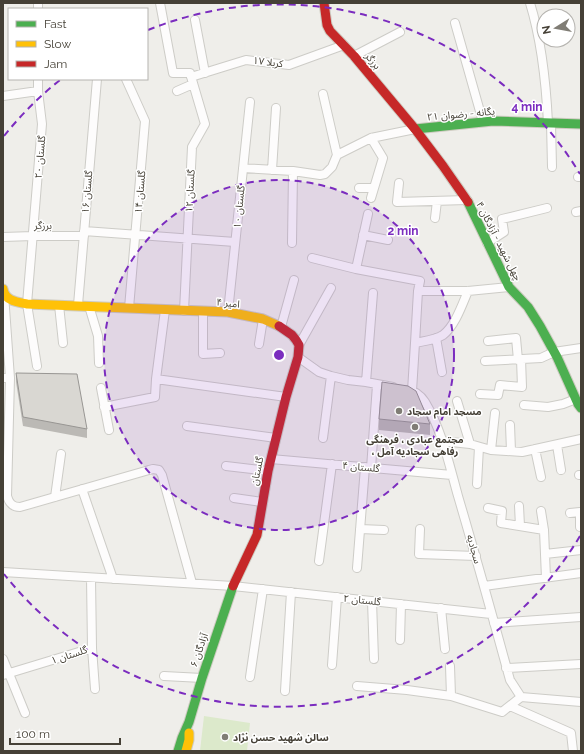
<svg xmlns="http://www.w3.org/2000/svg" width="584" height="754" viewBox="0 0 584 754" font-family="Raleway,'Noto Sans Arabic',sans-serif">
<rect width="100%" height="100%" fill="#efeeea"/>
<path fill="#dce9cb" d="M204 716 250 723 247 751H200Z"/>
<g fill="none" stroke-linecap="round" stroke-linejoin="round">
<g stroke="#cdccc7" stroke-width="10">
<path id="street" d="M38 3V9
M160 3 173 73H190L205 124 192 147 184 311
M530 3C542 42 546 82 548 123
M195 20 205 73
M455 23 483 122
M354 56 400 32
M191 77 246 60 289 65 344 45
M126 79 145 121 129 308
M177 91 193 84
M3 96 38 91
M551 123 552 167
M371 138 383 158 371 198
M337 155 371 138 415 129
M243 168 293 171 320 175 325 174 332 167 337 155 323 94
M272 170 276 108
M578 177H581
M399 183 397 202 467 200
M359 188H373
M576 212 581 211
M435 218 437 201
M84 231 235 242
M363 235 388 240
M3 237 33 236H84
M292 243 293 171
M487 243 504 232 502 219 547 208
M312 258 356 269 420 281 418 291 415 343
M356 269 368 214
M418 291H468L509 287
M3 294H4L10 378H3
M59 305 63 343
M78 305 97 79
M89 306 98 336 99 363
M203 311V354L220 353
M228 312 250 102
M281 327 294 280
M436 338 442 372
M488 341 516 338 518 360
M259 344 263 319
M299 345 331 288
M298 357 319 372 331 376 348 380 366 382 393 387
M485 361 541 358 554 352 581 348
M37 366 27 304 42 124 38 91V79
M10 378 7 496C9 503 12 507 20 507L149 470 153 469 159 470 162 475 192 583
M156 379 286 397
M366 382 373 293
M101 388 109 430
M408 390C415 391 421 396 425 402 442 430 449 464 458 496 476 557 493 618 510 680L521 697
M412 391 415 343C424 341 435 340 443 335 455 326 462 305 468 291
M480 394 498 395 500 385 522 387 521 359
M457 401 470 444
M524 405 548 407 563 404 576 399
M104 407 155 397 156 379 165 310
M510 425 511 451
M187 426 276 438
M323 438 331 376
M442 441 470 444 491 450 522 452 581 439
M557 445 561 470
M535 449 541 477
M491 450 495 413
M271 459 452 475
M226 466 268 471
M371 468 377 385
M579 475H581
M477 484 479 447
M82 489 113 579
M55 497 61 454
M234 498 262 502
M519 506 520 526
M488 508 502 511 501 523 544 530
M541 511 544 530 546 578
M570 513 580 512V527H581
M360 529 384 530
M420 529 419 554 476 556
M545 554 581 550
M319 561 332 464
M357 568 365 467
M3 572 233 586 491 614
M484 586 581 573
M372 601 374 659
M441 608 445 649
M494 623 581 617
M400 640 401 604
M92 648 95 689
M3 659 25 713
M332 665 337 597
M450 666 451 696
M506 668 581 664
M3 675 92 648 91 578
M164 676 202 678
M250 677 263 589
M357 686 407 690 451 696 502 712 521 697
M285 691 291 592
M521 697 581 702
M510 706 571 733 573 751"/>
</g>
<g stroke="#cecbc1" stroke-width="11">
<path id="fast" d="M415 129 493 121 581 124
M468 202 509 287 528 307 540 326 557 357 578 404 581 408
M178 751 182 738 189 722 202 678 233 586"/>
</g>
<g stroke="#cecbc1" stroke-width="11">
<path id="slow" d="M3 289C5 301 17 302 27 304L228 312 263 319 279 326
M186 751 189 740V733"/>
</g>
<g stroke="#cecbc1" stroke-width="11">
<path id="jam" d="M324 3 327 25 330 31 354 56 415 129 443 166 468 202
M233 586 257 535 268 471 286 397 298 357 299 345 296 340 292 335 279 326"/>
</g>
<use href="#street" stroke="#fdfcfc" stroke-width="8"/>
<use href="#fast" stroke="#4caf50" stroke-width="9"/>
<use href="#slow" stroke="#ffc107" stroke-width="9"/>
<use href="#jam" stroke="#c62828" stroke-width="9"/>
</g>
<path fill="#bbb9b5" d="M16 373 87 429V438L23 426 16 382Z
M379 419 430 424V435L379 430Z"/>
<path fill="#d9d7d2" stroke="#989693" d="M16 373 77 374 87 429 23 417Z
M382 382 408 386 416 391 430 424 379 419Z"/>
<circle cx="279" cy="355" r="175" fill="#7b2cbf" fill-opacity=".12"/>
<g fill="none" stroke="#7b2cbf" stroke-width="2" stroke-dasharray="7 5">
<circle cx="279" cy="355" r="175"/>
<path d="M580 536A351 351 0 0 1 4 574M4 136A351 351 0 0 1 60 80M148 30A351 351 0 0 1 580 174"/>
</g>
<g fill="#807d75" stroke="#fff" stroke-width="1.5">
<circle cx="399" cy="411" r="4"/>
<circle cx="415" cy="427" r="4"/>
<circle cx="225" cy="737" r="4"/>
</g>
<g text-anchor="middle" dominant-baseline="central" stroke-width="3" stroke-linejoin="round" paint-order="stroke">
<g font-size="10" fill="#454036" stroke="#fff">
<text transform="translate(373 61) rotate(51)">برزگر</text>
<text transform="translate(268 62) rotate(7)">کربلا ۱۷</text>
<text transform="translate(461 114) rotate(-5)">یگانه - رضوان ۲۱</text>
<text transform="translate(40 157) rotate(-85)">گلستان ۲۰</text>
<text transform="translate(190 191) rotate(-87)">گلستان ۱۲</text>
<text transform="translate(87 192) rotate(-85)">گلستان ۱۶</text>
<text transform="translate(140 192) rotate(-85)">گلستان ۱۴</text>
<text transform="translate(239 207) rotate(-84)">گلستان ۱۰</text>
<text x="43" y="225">برزگر</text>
<text transform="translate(499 241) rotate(63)">چهل شهید - آزادگان ۴</text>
<text transform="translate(228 303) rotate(6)">امیر ۴</text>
<text transform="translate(361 467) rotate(5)">گلستان ۴</text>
<text transform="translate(257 471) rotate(-78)">گلستان</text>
<text transform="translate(474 549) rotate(74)">سجادیه</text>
<text transform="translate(362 600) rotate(6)">گلستان ۲</text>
<text transform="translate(199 650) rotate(-71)">آزادگان ۶</text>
<text transform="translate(69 655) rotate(-18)">گلستان ۱</text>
</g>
<g font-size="10" font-weight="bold" fill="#454036" stroke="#fff" text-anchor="start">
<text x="407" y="411">مسجد امام سجاد</text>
<text x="415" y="439" text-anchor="middle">مجتمع عبادی ، فرهنگی<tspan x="415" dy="12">، رفاهی سجادیه آمل</tspan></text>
<text x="233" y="737">سالن شهید حسن نژاد</text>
</g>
</g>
<circle cx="279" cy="355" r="6" fill="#7b2cbf" stroke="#fff" stroke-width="2"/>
<g font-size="12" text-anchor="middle" font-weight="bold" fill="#7b2cbf" stroke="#fff" stroke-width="3" stroke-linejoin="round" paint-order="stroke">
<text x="527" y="111">4 min</text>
<text x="403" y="235">2 min</text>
</g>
<rect width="584" height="754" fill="none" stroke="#454036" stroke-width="8"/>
<rect x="8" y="8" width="140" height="72" fill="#ffffff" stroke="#b5b3af"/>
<rect x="16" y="21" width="20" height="6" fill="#4caf50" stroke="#b5b3af"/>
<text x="44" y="28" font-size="12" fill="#454036">Fast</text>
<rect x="16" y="41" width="20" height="6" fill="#ffc107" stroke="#b5b3af"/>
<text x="44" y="48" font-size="12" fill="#454036">Slow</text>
<rect x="16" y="61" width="20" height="6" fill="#c62828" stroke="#b5b3af"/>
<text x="44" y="68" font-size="12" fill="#454036">Jam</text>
<g transform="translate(556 28) rotate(259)"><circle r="19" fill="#ffffff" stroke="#b5b3af"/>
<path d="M0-3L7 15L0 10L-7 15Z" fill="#807d75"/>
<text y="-6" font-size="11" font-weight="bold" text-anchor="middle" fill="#454036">N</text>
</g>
<path d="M10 738v6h110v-6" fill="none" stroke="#454036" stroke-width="2"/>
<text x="16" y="738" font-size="12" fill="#454036" stroke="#ffffff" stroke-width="3" paint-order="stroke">100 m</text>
</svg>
